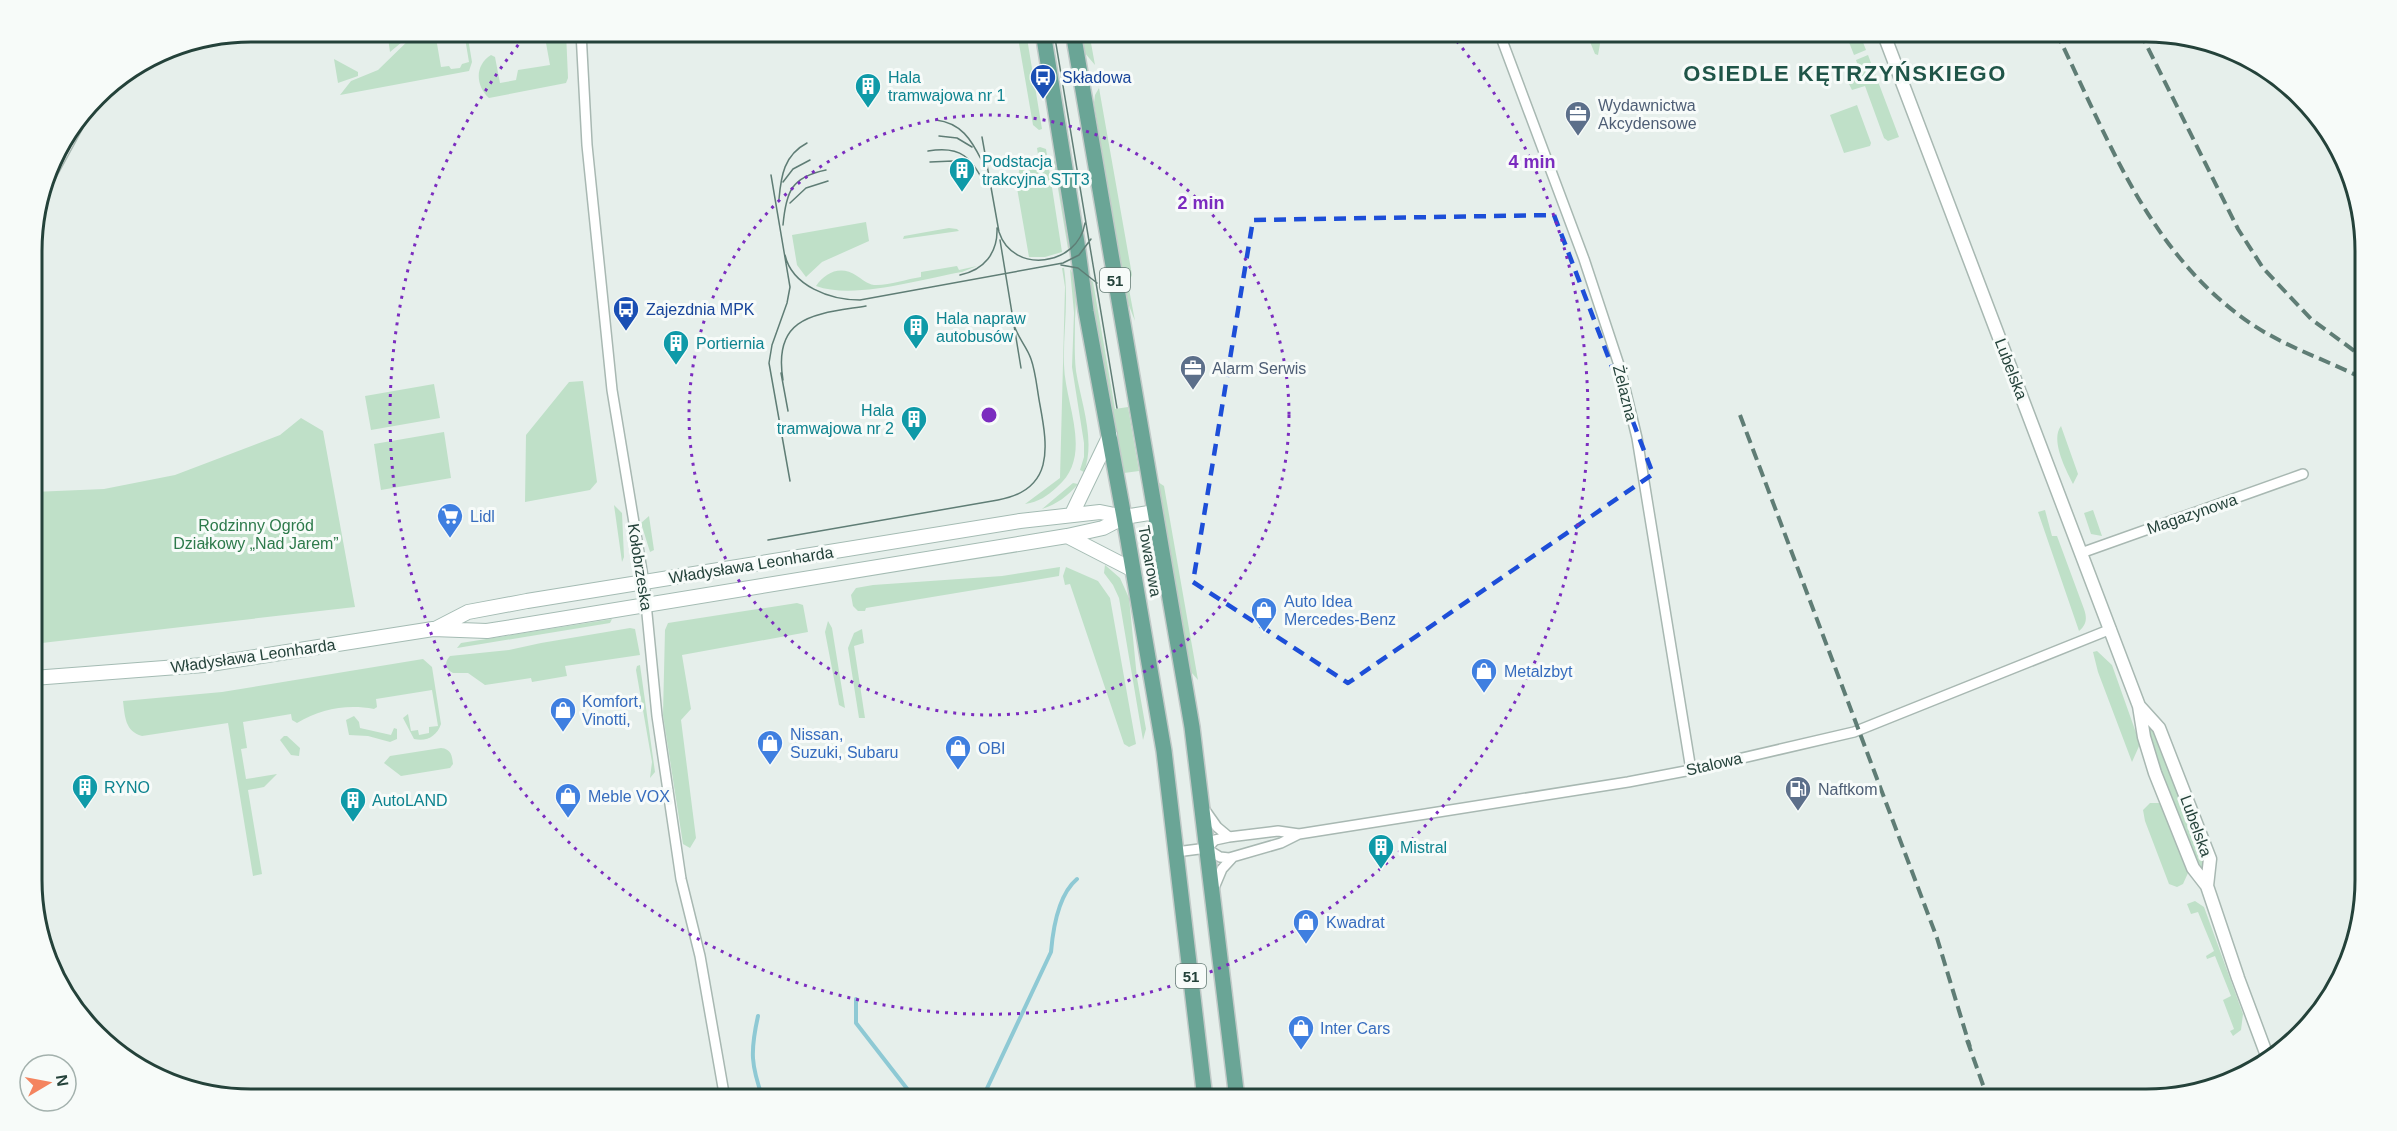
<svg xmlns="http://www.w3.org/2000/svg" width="2397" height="1131" viewBox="0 0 2397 1131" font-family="Helvetica,sans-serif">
<rect width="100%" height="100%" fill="#e6efeb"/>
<path fill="#bfe0c8" d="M251 32H296L172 52 170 48Z
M393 32H414L390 52 388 38 394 37Z
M417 32H435L441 67 449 66 451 69 460 68 462 64 469 62 464 32H467L472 62 469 71 340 95 351 81 378 70Z
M544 32H566L568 78 566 83 489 98C475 85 475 65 491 55L495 57 500 83 516 80 518 70 550 65Z
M1017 32H1026L1042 129 1039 130 1033 125Z
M1083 32H1089L1095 65 1084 52Z
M1586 32H1596L1600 44 1598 55 1595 54Z
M1845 32H1859L1866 50 1854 55Z
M1868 55 1899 137 1888 141 1884 138 1865 86 1852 90 1848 82 1862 77 1856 60Z
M334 59 358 72V76L338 83Z
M1099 88 1132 275 1128 284 1135 321 1126 298 1094 103 1095 95Z
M1857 105 1871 143 1870 146 1844 153 1830 115Z
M1040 147 1046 149 1062 252 1045 257H1029L1017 188 1020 162 1024 163 1027 170 1040 167 1037 148Z
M1053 158 1058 167 1070 247 1068 249Z
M866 222 869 241 822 262 806 277 797 265 792 235Z
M949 228 957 229 959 231 903 239 904 236Z
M957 266 959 270 977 266 962 272C921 279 854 300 816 286 826 272 841 265 857 276 862 279 867 284 874 285 888 286 906 279 921 277V272Z
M1062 268H1064C1069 301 1063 332 1064 365 1065 405 1094 456 1057 487 1047 496 1039 502 1025 504L1060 478 1065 287Z
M1070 269C1077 279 1076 306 1075 319 1075 336 1074 353 1076 371 1081 403 1096 440 1084 472L1080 470 1084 457V443L1072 367 1074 313Z
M1090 279 1093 282 1115 409 1128 407 1139 471 1124 473 1095 318Z
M583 381 597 482 590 490 525 502 526 435 569 382Z
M434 384 440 418 371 430 365 396Z
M301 418 323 431 355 607 33 644V492L104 489 175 475 280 435Z
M2061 426 2078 474 2073 484C2066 470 2050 440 2061 426Z
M444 432 451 478 381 490 374 444Z
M1158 482 1164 486 1198 680 1191 672Z
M1073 483 1078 484C1068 496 1057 504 1042 509Z
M614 505 622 513 624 557 622 562Z
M2045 510 2052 536H2057L2084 609C2087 618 2087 624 2079 631L2038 512Z
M2093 510 2102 536 2091 534 2084 513Z
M649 516 654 550 650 552 641 523Z
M1105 565 1120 578 1129 598 1137 678 1146 729 1143 740 1119 598 1113 585 1104 573Z
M1060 567 1059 576 866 608 865 611H858L853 606 851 595 856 588 873 585 1002 576Z
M1066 567 1098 581 1110 598 1136 744 1129 747 1124 744 1070 584 1065 585 1063 576Z
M797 603 803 605 808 632 682 655 691 709 681 720 696 838 690 848 683 844 663 715 665 630 668 623Z
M612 619 610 623 457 648 461 643Z
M828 621 832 628 845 708 839 705 825 632Z
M630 628 635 629 640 655 565 666 567 676 532 682 531 678 485 685 468 673H453C445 669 444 662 450 656L509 650 541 643Z
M862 629 864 643 854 646 865 718H859L848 648 854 633Z
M2097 651 2112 665 2140 744 2132 762 2098 672 2093 652Z
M423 659 432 667 441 724C437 736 427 742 414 739L403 718 408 714 411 731 418 730 419 735 429 733V727L438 726 432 690 376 699 377 707 374 709C346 704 321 709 297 723L292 720 291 714 243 722 247 748 241 749 246 779 277 774 264 787 248 790 262 874 253 876 228 723 142 736C125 731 125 717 123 701L222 692Z
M640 665 655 772 650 778 652 762 636 670 637 666Z
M354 716 359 722 360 728 391 735 394 728 397 729V739L390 742 368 736 349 735 346 720Z
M2146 720 2153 724 2205 859 2203 872 2197 865 2146 734Z
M284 736H287L300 748 299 756 291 755 280 740Z
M441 748C451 749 452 755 453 764L450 768 401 776 384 763 390 756Z
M2150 803H2159L2168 815 2188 873 2183 884 2177 887 2169 884 2145 821 2143 810Z
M2195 901 2204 907 2243 1014 2241 1030 2233 1036 2230 1031 2234 1029 2223 1000 2231 996 2215 956 2207 959 2206 956 2214 951 2198 912 2191 914 2187 904Z"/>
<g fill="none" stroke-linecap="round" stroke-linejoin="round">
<path stroke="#8ec9d4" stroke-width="4" d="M856 999V1023L915 1099
M758 1016C750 1052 751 1065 763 1099
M982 1099 1051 952C1053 928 1058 895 1077 879"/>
<g stroke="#a8b8b2" stroke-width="12">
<path id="minor" d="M581 32 587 145 612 390 644 583 657 716 681 879 700 956 725 1099
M1499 32 1584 259 1620 368 1637 438 1691 770
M45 187 83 117
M2081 553 2303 474
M1205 810 1217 827 1229 837
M1207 849 1220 857 1229 858 1281 843 1299 834 1628 782 1691 770 1854 732 2111 629
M1176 852 1207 848 1215 840 1229 837 1278 831 1299 834
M1214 888 1222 869 1233 857"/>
</g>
<g stroke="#a8b8b2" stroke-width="15">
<path id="tertiary" d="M1883 32 2139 706 2144 737 2155 773 2193 868 2207 886 2238 978 2269 1061
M2140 707 2159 728 2210 859 2207 886"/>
</g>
<g stroke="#a4bbb3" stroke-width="16">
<path id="secondary" d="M1072 514 1110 435
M1067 536 1133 570
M435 629 468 612 527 601 1020 521 1100 512 1124 517
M33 678 204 665 433 629 487 631 1067 536 1103 528 1124 517 1155 512"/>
</g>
<g stroke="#c2cac8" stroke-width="18">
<path id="primary" d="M1043 32 1077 243 1086 311 1124 517 1164 751 1205 1099
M1073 32 1192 727 1237 1099"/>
</g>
<use href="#minor" stroke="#fff" stroke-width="9"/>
<use href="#tertiary" stroke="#fff" stroke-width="12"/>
<use href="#secondary" stroke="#fff" stroke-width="14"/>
<use href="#primary" stroke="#6aa596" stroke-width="15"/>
<path stroke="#5f7d75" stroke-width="1.5" d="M1054 32 1117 408
M936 120C961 123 971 139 982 161
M939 136 957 138 972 147
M982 137 999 232C1013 275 1078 266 1085 223
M928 151C962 145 971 158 986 186
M930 162 953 161 974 170
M771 175 790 287 787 303 772 345 769 363 790 481
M783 182 793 169 810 160
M779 199C781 176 784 155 807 143
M790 203 806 188 828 181
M783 225C786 192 791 177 826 170
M1000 240 1021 368
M785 255C792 286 830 300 860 300L1063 263 1079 255 1091 239
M1061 265 1078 268 1097 283
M960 275C984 270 998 253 997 228
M781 373 788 411
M783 380C772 314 818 314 866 306
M768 540 998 500C1054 490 1048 448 1040 405 1037 390 1036 373 1031 359 1027 347 1018 338 1014 325"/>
<path stroke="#5f7d75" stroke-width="4" stroke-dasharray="12 6" stroke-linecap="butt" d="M2056 32C2109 139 2147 252 2250 323 2285 347 2327 360 2364 379
M2140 32 2238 229 2263 268 2311 319 2364 358
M2316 115 2322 122
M1740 415 1937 938 1970 1047
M1967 1040 1988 1099"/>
</g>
<path fill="none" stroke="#1d4ed8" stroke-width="4.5" stroke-dasharray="12 8" stroke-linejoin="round" d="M1554 215 1653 474 1348 683 1193 582 1253 220Z"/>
<g fill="none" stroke="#7b2cbf" stroke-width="3" stroke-dasharray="3 6">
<circle cx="989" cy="415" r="300"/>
<path d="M1451 34A599 599 0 1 1 527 34"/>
</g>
<defs>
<g id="bus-pin" transform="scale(1.35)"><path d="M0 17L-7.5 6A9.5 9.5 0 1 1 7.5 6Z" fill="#1a4fb4" stroke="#f7fbf9"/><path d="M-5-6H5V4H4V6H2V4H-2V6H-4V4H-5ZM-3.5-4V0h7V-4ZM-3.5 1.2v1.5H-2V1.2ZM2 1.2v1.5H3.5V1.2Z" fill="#fff"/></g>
<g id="building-pin" transform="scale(1.35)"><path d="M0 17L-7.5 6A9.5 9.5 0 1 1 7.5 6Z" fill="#0f9aa8" stroke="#f7fbf9"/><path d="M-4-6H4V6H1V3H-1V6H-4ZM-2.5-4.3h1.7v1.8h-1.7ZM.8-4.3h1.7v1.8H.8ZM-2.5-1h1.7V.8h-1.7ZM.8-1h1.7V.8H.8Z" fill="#fff"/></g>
<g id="office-pin" transform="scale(1.35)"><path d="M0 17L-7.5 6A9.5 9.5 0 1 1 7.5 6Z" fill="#5c6f8a" stroke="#f7fbf9"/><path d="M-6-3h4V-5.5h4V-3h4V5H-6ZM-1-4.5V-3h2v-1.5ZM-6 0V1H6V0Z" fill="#fff"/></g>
<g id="supermarket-pin" transform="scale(1.35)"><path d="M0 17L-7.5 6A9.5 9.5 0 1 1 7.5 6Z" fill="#3f7fe0" stroke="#f7fbf9"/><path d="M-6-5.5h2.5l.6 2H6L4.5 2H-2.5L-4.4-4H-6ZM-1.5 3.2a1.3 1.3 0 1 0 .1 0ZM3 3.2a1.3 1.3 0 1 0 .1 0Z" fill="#fff"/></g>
<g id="shop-pin" transform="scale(1.35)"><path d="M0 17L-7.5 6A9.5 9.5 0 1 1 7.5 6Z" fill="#3f7fe0" stroke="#f7fbf9"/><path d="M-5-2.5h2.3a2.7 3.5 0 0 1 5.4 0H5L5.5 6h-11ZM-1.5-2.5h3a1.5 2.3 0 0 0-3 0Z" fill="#fff"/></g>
<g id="fuel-pin" transform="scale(1.35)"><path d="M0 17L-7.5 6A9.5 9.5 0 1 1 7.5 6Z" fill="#5c6f8a" stroke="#f7fbf9"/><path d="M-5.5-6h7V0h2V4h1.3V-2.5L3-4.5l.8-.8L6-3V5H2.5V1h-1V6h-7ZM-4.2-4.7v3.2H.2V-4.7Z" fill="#fff"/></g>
</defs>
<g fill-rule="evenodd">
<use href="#bus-pin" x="1043" y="77"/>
<use href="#building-pin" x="868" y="86"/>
<use href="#office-pin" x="1578" y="114"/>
<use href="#building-pin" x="962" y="170"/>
<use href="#bus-pin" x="626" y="309"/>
<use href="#building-pin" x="916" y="327"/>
<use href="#building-pin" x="676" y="343"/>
<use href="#office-pin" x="1193" y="368"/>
<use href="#building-pin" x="914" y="419"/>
<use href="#supermarket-pin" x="450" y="516"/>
<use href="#shop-pin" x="1264" y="610"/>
<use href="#shop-pin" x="1484" y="671"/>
<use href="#shop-pin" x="563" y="710"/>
<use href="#shop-pin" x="770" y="743"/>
<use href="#shop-pin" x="958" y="748"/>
<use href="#building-pin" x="85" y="787"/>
<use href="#fuel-pin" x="1798" y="789"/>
<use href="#shop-pin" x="568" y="796"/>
<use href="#building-pin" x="353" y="800"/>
<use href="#building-pin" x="1381" y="847"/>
<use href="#shop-pin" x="1306" y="922"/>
<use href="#shop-pin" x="1301" y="1028"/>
</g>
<g text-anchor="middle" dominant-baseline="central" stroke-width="6" stroke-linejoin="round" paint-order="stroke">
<g fill="#f7fbf9" stroke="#637a73" stroke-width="1.5">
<rect x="1100" y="268" width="30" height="24" rx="4.5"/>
<rect x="1176" y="964" width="30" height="24" rx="4.5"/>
</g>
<g font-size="15" font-weight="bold" fill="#24423a">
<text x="1115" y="280">51</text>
<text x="1191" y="976">51</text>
</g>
<g font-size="16" fill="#0d838f" stroke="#f7fbf9" text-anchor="start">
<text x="888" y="77">Hala<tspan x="888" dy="18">tramwajowa nr 1</tspan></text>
<text x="982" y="161">Podstacja<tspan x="982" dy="18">trakcyjna STT3</tspan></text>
<text x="936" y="318">Hala napraw<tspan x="936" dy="18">autobusów</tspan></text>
<text x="696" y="343">Portiernia</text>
<text x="894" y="410" text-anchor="end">Hala<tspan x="894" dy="18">tramwajowa nr 2</tspan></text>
<text x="104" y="787">RYNO</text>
<text x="372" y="800">AutoLAND</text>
<text x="1400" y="847">Mistral</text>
</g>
<g font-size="16" fill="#164399" stroke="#f7fbf9" text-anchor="start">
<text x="1062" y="77">Składowa</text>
<text x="646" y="309">Zajezdnia MPK</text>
</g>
<g font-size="16" fill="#4e5e75" stroke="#f7fbf9" text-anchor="start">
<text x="1598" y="105">Wydawnictwa<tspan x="1598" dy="18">Akcydensowe</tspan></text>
<text x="1212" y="368">Alarm Serwis</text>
<text x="1818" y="789">Naftkom</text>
</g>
<g font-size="16" fill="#24423a" stroke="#f7fbf9">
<text transform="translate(2011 369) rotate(69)">Lubelska</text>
<text transform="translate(1625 393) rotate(76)">Żelazna</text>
<text transform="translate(2192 514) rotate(-19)">Magazynowa</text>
<text transform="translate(1150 561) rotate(80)">Towarowa</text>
<text transform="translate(751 565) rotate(-9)">Władysława Leonharda</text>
<text transform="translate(640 567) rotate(81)">Kołobrzeska</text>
<text transform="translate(253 656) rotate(-8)">Władysława Leonharda</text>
<text transform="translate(1714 764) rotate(-13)">Stalowa</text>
<text transform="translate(2196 826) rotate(70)">Lubelska</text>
</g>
<g font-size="16" fill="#366cbe" stroke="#f7fbf9" text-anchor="start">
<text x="470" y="516">Lidl</text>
<text x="1284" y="601">Auto Idea<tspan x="1284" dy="18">Mercedes-Benz</tspan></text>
<text x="1504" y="671">Metalzbyt</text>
<text x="582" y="701">Komfort,<tspan x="582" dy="18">Vinotti,</tspan></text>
<text x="790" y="734">Nissan,<tspan x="790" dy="18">Suzuki, Subaru</tspan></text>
<text x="978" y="748">OBI</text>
<text x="588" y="796">Meble VOX</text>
<text x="1326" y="922">Kwadrat</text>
<text x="1320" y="1028">Inter Cars</text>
</g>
<g font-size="16" fill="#2d7a4b" stroke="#f7fbf9">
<text x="256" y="525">Rodzinny Ogród<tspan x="256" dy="18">Działkowy „Nad Jarem”</tspan></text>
</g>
<g font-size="22" font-weight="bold" letter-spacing="1.5" fill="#1f5548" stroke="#f7fbf9">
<text x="1845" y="73">OSIEDLE KĘTRZYŃSKIEGO</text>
</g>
</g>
<path d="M0 0H2397V1131H0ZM251 42H2146A209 209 0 0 1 2355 251V880A209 209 0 0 1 2146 1089H251A209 209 0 0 1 42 880V251A209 209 0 0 1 251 42Z" fill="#f7fbf9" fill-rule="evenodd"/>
<path fill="none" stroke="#24423a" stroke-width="3" d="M251 42H2146A209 209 0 0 1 2355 251V880A209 209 0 0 1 2146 1089H251A209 209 0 0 1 42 880V251A209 209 0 0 1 251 42Z"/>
<circle cx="989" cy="415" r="9" fill="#7b2cbf" stroke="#f7fbf9" stroke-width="3"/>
<g font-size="18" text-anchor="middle" font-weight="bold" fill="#7b2cbf" stroke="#f7fbf9" stroke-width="6" stroke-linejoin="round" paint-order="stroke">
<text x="1532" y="168">4 min</text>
<text x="1201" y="209">2 min</text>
</g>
<g transform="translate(48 1083) rotate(80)"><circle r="28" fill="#f7fbf9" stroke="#a3b1ad" stroke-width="1.5"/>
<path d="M0-4.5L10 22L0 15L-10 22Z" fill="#f4845f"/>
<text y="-9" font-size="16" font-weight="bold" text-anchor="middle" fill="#24423a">N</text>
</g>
</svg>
